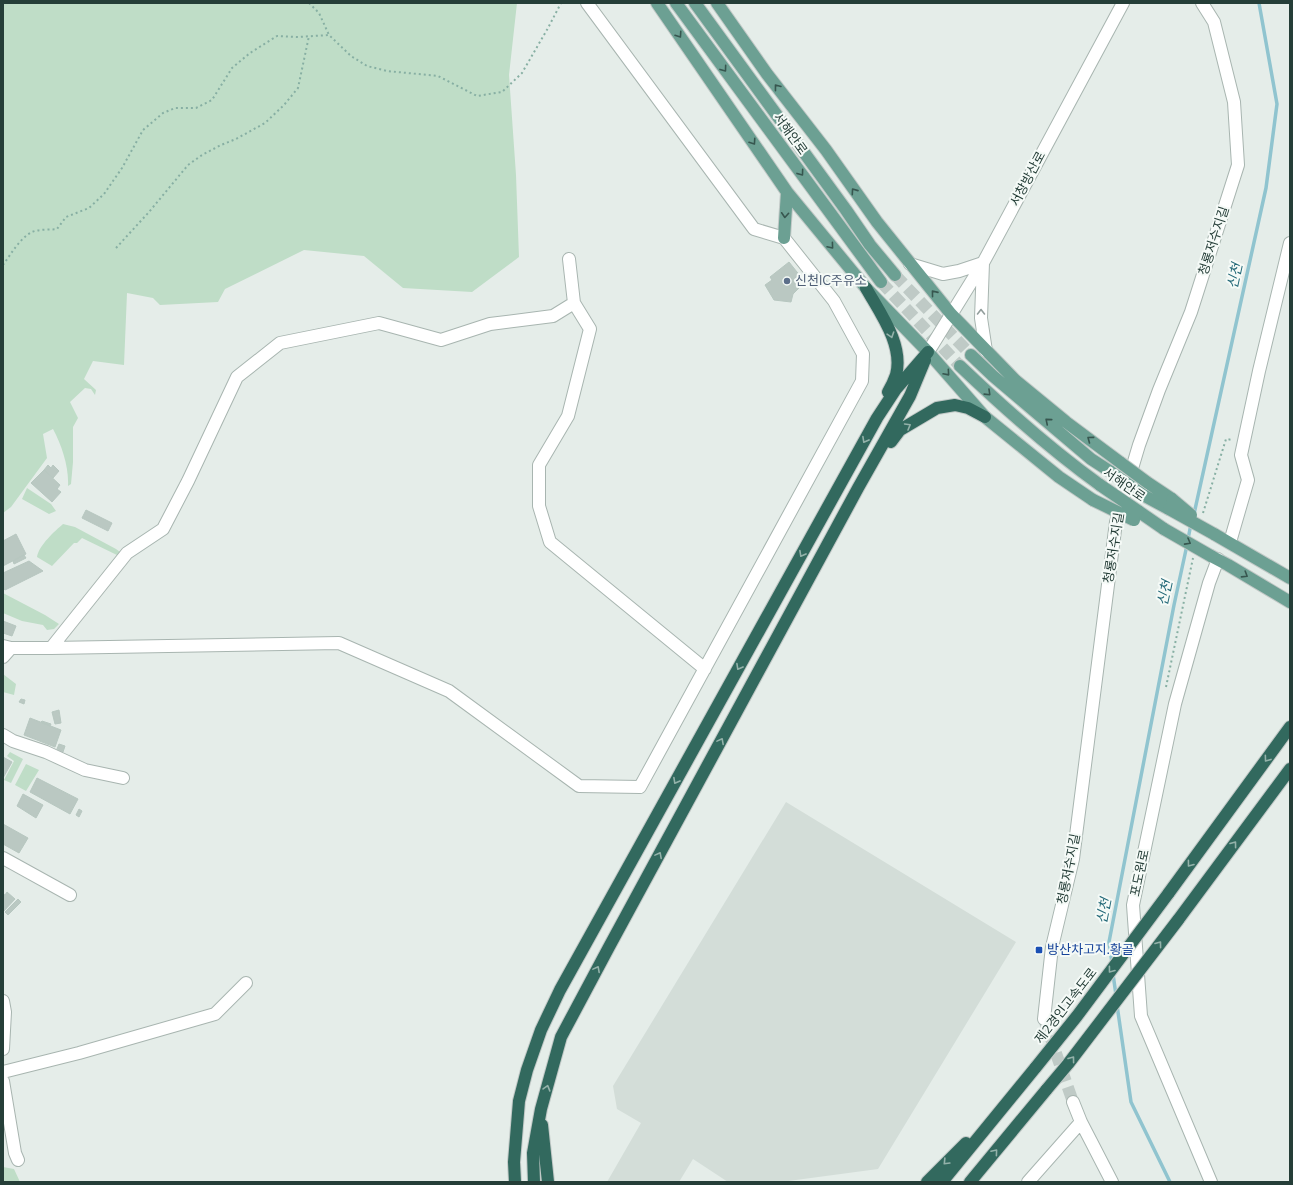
<svg xmlns="http://www.w3.org/2000/svg" width="1293" height="1185" viewBox="0 0 1293 1185" font-family="'Nunito Sans','Noto Sans KR',sans-serif">
<rect width="100%" height="100%" fill="#e5ede9"/>
<path fill="#d3ddd8" d="M786 802 1016 942 878 1169 781 1182H728L693 1159 679 1182H607L641 1123 617 1109 613 1086Z"/>
<path fill="#bfddc7" d="M3 3H517L509 75 516 175 519 257 472 292 403 288 364 256 304 250 225 289 218 302 160 305 153 298 127 293 124 365 93 361 84 379 96 390 95 395 91 389 85 388 70 402 78 418 73 427V462L71 484 68 486C69 467 62 446 53 429L43 434 47 458 11 507 3 513Z
M27 488 51 504 56 511 49 514 22 499Z
M63 524 75 527 116 549 120 552 119 556 82 538 77 543H74L52 566 37 557C39 545 55 531 63 524Z
M3 593 45 615 59 624 54 629 47 630 43 625 22 621 3 613Z
M3 674 16 684 14 695 3 692Z
M10 752 23 759 11 783 4 780 14 761 7 756Z
M26 764 39 770 26 791 15 785Z
M3 1167 14 1169 20 1182H3Z"/>
<g fill="none" stroke-linecap="round" stroke-linejoin="round">
<path stroke="#90c4cf" stroke-width="3.5" d="M1194 514 1266 188 1277 104 1259 3
M1188 539 1191 524
M1112 963 1109 942 1174 605 1187 545
M1113 974 1116 995
M1117 1005 1131 1102 1170 1182"/>
</g>
<path fill="#bac8c2" stroke="#b7c7c0" d="M789 262 805 282 793 294 791 302 774 300 765 285 772 280 770 277Z
M48 465 51 468 53 465 59 471 53 478 44 470Z
M44 470 60 485 57 489 61 492 52 502 31 483Z
M86 510 112 523 108 531 82 518Z
M16 534 26 554 3 566V541Z
M24 555 26 558 14 564 13 561Z
M29 561 43 571 5 590 3 588V573Z
M3 621 16 626 12 636 3 633Z
M21 699 25 700 24 704 19 702Z
M59 710 61 723 55 724 52 712Z
M30 718 61 730 55 747 24 735Z
M42 721 51 724 50 726 41 722Z
M59 744 65 746 63 752 57 749Z
M3 757 12 762 3 778Z
M37 778 78 799 70 814 30 792Z
M23 794 43 805 36 818 17 806Z
M79 809 82 811 79 817 76 815Z
M3 824 28 838 19 853 3 844Z
M7 892 15 899 3 912V894L5 895Z
M18 899 21 902 8 915 5 912Z"/>
<g fill="none" stroke-linecap="round" stroke-linejoin="round">
<path stroke="#bfcac6" stroke-width="12" stroke-dasharray="12 6" stroke-linecap="butt" d="M1044 1019 1073 1102"/>
<path stroke="#bfcac6" stroke-width="12" stroke-dasharray="12 6" stroke-linecap="butt" d="M895 275 971 355
M881 282 960 366"/>
<g stroke="#a8b5b0" stroke-width="14">
<path id="minor" d="M569 259 574 303 590 329 568 416 539 465V506L550 542 705 669
M910 264 943 274 959 271 983 263 981 318 986 351
M928 352 983 263 1123 3
M1230 542 1248 480 1241 455 1259 371 1290 243
M3 646 11 648H51L127 553 163 529 188 481 237 377 280 343 379 323 441 340 490 324 553 316 574 303
M51 648 339 643 449 691 579 786 640 787 862 381 863 354 834 301 784 238 754 229 587 3
M3 657 11 648
M3 735 13 741 46 752 85 770 123 778
M3 858 70 895
M3 1001 5 1012 3 1049
M1044 1019 1052 947 1073 859 1116 522 1139 445 1159 390 1191 312 1238 165 1234 102 1214 22 1202 3
M3 1072 79 1053 215 1014 246 983
M3 1081 15 1153 18 1160
M1073 1102 1081 1122 1112 1182
M1028 1182 1081 1122
M1211 1182 1141 1016 1133 905 1175 704 1209 583 1218 559"/>
</g>
<g stroke="#c2c9c7" stroke-width="14">
<path id="major" d="M657 3 787 192 866 288 928 352 985 417 1059 477 1093 500
M676 3 881 282
M695 3 846 210 870 245 895 275
M717 3 767 74 826 150 877 222 951 314 1016 381 1066 422 1121 463
M784 238 787 192
M971 355 993 376 1091 459 1111 472
M960 366C1004 408 1050 449 1100 485
M1148 483 1172 499
M1143 495 1169 509
M1138 511 1164 529
M1214 534 1290 578
M1211 556 1228 565 1290 602"/>
</g>
<g stroke="#c2c9c7" stroke-width="14">
<path id="highway" d="M866 288C880 313 904 345 896 375 894 381 891 387 888 392
M891 442 900 430 937 408 955 405 968 408 985 417
M1168 894 1290 727
M1178 920 1290 769
M542 1125 548 1182
M515 1182 514 1162 519 1101 527 1070 541 1030 560 990 877 418 896 389 928 352
M534 1182 533 1153 541 1109 561 1037 609 947 858 488 910 396 925 360
M927 1182 966 1143
M942 1182 1036 1067
M970 1182 1047 1089"/>
</g>
<path stroke="#87afa3" stroke-width="2" stroke-dasharray="2 3" stroke-linecap="butt" d="M309 3 319 13 329 35
M116 248 149 212 188 165 202 155 221 145 236 139 265 123 284 105 298 88 309 36
M3 265C11 254 20 238 32 232 39 229 49 230 57 229L66 217 89 208 104 194 122 168 143 130 163 113 175 108H196L212 100 232 68 250 53 277 36 298 37 329 35 351 56 367 66 387 71 438 76 477 96 502 92 522 73 548 28 561 3
M1203 513 1226 439 1233 440
M1166 687 1193 558"/>
<use href="#minor" stroke="#fff" stroke-width="12"/>
<use href="#major" stroke="#6ca093" stroke-width="12"/>
<use href="#highway" stroke="#32695e" stroke-width="12"/>
<g stroke="#c2c9c7" stroke-width="14" stroke-linecap="butt">
<path id="major-bridge" d="M1121 463 1148 483
M1111 472 1143 495
M1100 485 1138 511
M1172 499 1191 515
M1093 500 1134 520
M1169 509 1214 534
M1164 529 1211 556"/>
</g>
<g stroke="#c2c9c7" stroke-width="14" stroke-linecap="butt">
<path id="highway-bridge" d="M1036 1067 1077 1016 1168 894
M1047 1089 1068 1064 1178 920"/>
</g>
<use href="#major-bridge" stroke="#6ca093" stroke-width="12"/>
<use href="#highway-bridge" stroke="#32695e" stroke-width="12"/>
</g>
<defs><path id="oneway-chevron" d="M-2-3.5L2.5 0L-2 3.5" fill="none" stroke-width="1.6" stroke-linecap="round" stroke-linejoin="round"/></defs>
<g stroke="#37564f">
<use href="#oneway-chevron" transform="translate(679 35) rotate(56)"/>
<use href="#oneway-chevron" transform="translate(724 69) rotate(54)"/>
<use href="#oneway-chevron" transform="translate(777 87) rotate(-128)"/>
<use href="#oneway-chevron" transform="translate(753 142) rotate(56)"/>
<use href="#oneway-chevron" transform="translate(801 173) rotate(54)"/>
<use href="#oneway-chevron" transform="translate(854 191) rotate(-125)"/>
<use href="#oneway-chevron" transform="translate(785 215) rotate(94)"/>
<use href="#oneway-chevron" transform="translate(831 246) rotate(50)"/>
<use href="#oneway-chevron" transform="translate(934 293) rotate(-129)"/>
<use href="#oneway-chevron" transform="translate(947 373) rotate(49)"/>
<use href="#oneway-chevron" transform="translate(988 393) rotate(44)"/>
<use href="#oneway-chevron" transform="translate(1048 421) rotate(-140)"/>
<use href="#oneway-chevron" transform="translate(1090 439) rotate(-143)"/>
<use href="#oneway-chevron" transform="translate(1188 542) rotate(29)"/>
<use href="#oneway-chevron" transform="translate(1245 575) rotate(32)"/>
</g>
<use stroke="#929e9c" href="#oneway-chevron" transform="translate(981 312) rotate(-90)"/>
<g stroke="#94b2aa">
<use href="#oneway-chevron" transform="translate(891 335) rotate(72)"/>
<use href="#oneway-chevron" transform="translate(908 426) rotate(-30)"/>
<use href="#oneway-chevron" transform="translate(865 440) rotate(119)"/>
<use href="#oneway-chevron" transform="translate(802 554) rotate(119)"/>
<use href="#oneway-chevron" transform="translate(739 667) rotate(119)"/>
<use href="#oneway-chevron" transform="translate(721 741) rotate(-62)"/>
<use href="#oneway-chevron" transform="translate(1267 759) rotate(126)"/>
<use href="#oneway-chevron" transform="translate(676 781) rotate(119)"/>
<use href="#oneway-chevron" transform="translate(1234 844) rotate(-53)"/>
<use href="#oneway-chevron" transform="translate(659 855) rotate(-62)"/>
<use href="#oneway-chevron" transform="translate(1190 864) rotate(127)"/>
<use href="#oneway-chevron" transform="translate(1159 944) rotate(-53)"/>
<use href="#oneway-chevron" transform="translate(597 969) rotate(-62)"/>
<use href="#oneway-chevron" transform="translate(1111 970) rotate(127)"/>
<use href="#oneway-chevron" transform="translate(1072 1059) rotate(-53)"/>
<use href="#oneway-chevron" transform="translate(547 1088) rotate(-74)"/>
<use href="#oneway-chevron" transform="translate(995 1152) rotate(-50)"/>
<use href="#oneway-chevron" transform="translate(946 1162) rotate(134)"/>
</g>
<circle fill="#5c6f8a" stroke="#f5faf7" stroke-width="1.5" cx="787" cy="281" r="4"/>
<rect fill="#1a4fb4" stroke="#f5faf7" stroke-width="1.5" x="1035" y="946" width="8" height="8" rx="2"/>
<g text-anchor="middle" dominant-baseline="central" stroke-width="4" stroke-linejoin="round" paint-order="stroke">
<g font-size="13" fill="#253e38" stroke="#f5faf7">
<text transform="translate(790 134) rotate(54)">서해안로</text>
<text transform="translate(1028 179) rotate(-62)">서창방산로</text>
<text transform="translate(1214 241) rotate(-72)">청룡저수지길</text>
<text transform="translate(1124 485) rotate(35)">서해안로</text>
<text transform="translate(1114 548) rotate(-81)">청룡저수지길</text>
<text transform="translate(1069 869) rotate(-79)">청룡저수지길</text>
<text transform="translate(1140 873) rotate(-78)">포도원로</text>
<text transform="translate(1066 1006) rotate(-52)">제2경인고속도로</text>
</g>
<g font-size="13" fill="#4e5e75" stroke="#f5faf7" text-anchor="start">
<text x="795" y="281">신천IC주유소</text>
</g>
<g font-size="13" fill="#164399" stroke="#f5faf7" text-anchor="start">
<text x="1047" y="950">방산차고지.황골</text>
</g>
<g font-size="14" font-style="italic" fill="#226877" stroke="#f5faf7">
<text transform="translate(1235 276) rotate(-78)">신천</text>
<text transform="translate(1165 593) rotate(-78)">신천</text>
<text transform="translate(1104 911) rotate(-79)">신천</text>
</g>
</g>
<rect width="1293" height="1185" fill="none" stroke="#253e38" stroke-width="8"/>
</svg>
